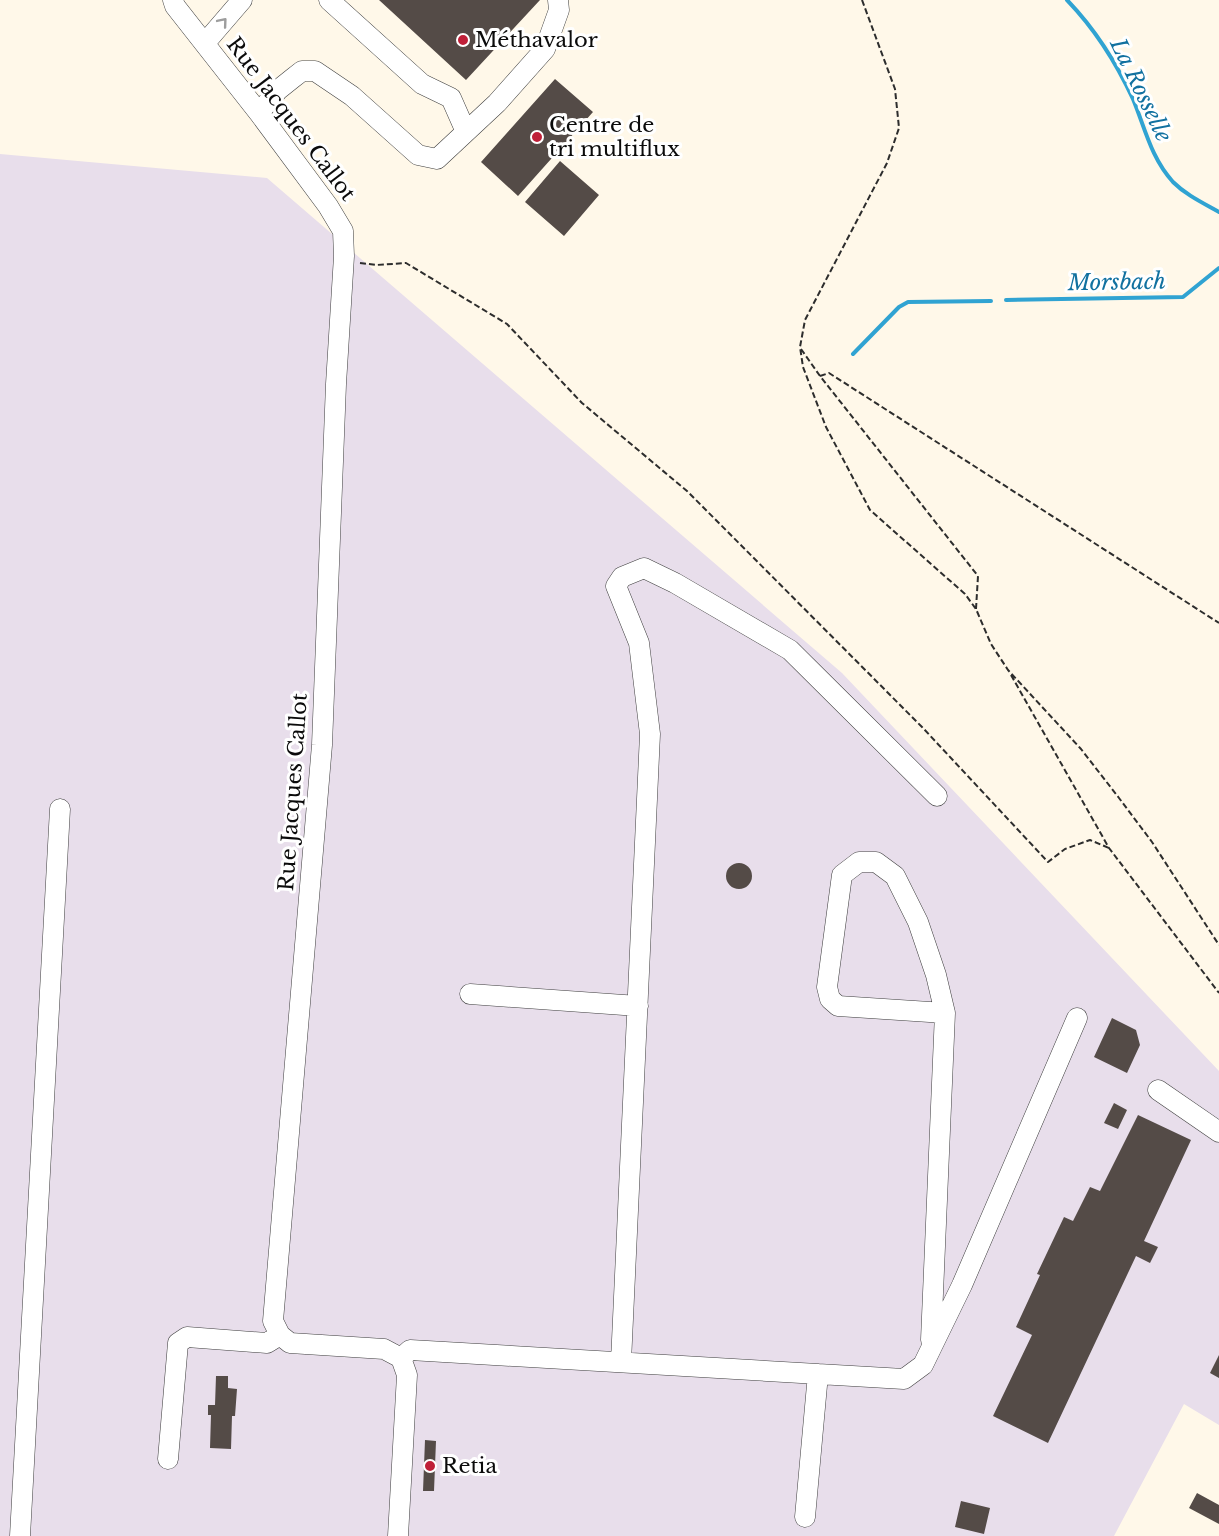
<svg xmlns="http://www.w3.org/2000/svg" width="1219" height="1536" viewBox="0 0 1219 1536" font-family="'Libre Baskerville',serif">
<rect width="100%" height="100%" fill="#fff8e9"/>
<path fill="#e8deeb" d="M0 154 267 178 842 673 1219 1071V1425L1184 1404 1114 1536H0Z"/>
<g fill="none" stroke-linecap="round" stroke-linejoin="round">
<path stroke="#30a3d2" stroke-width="4" d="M1067 0C1095 29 1116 62 1133 99 1145 128 1151 158 1173 182 1186 195 1203 203 1219 212
M1006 300 1183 297 1219 268
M853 354 899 307 908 302 991 301"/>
</g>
<path fill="#544b47" d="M379 0H540L466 80Z
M555 79 593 112 518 196 481 162Z
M560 161 599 195 564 236 525 202Z
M726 876a13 13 0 1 1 26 0a13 13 0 1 1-26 0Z
M1112 1018 1136 1030 1140 1045 1127 1073 1094 1057Z
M1114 1103 1127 1110 1118 1129 1104 1123Z
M1138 1115 1191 1140 1144 1241 1158 1247 1150 1263 1136 1256 1048 1443 993 1416 1032 1335 1016 1327 1040 1275 1037 1274 1064 1217 1073 1221 1090 1187 1100 1191Z
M1219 1355V1378L1210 1373Z
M216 1376H228V1388L237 1389 235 1416H232L231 1449 210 1448 211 1415H208V1405H215Z
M425 1440 436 1441 434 1491H423Z
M1197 1493 1219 1505V1524L1189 1508Z
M961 1501 990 1508 984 1534 955 1527Z"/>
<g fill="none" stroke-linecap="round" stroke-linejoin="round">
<g stroke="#3e3e3e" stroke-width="21">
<path id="minor" d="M173 0 175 6 259 113 328 206 343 231 344 256 336 384 322 745 273 1321 280 1335 290 1343 384 1349 401 1358 407 1375 398 1536
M329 0 422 84 451 98 466 132
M205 43 242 0
M259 113 278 90 293 78 302 71H315L352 96 418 155 437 159 497 103 545 49 559 10 558 0
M470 994 638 1006
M1158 1090 1219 1132
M931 1340 945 1013 936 975 918 922 895 876 876 862H859L842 875 827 987 830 999 838 1006 945 1013
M401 1358 410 1350 904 1379 923 1365 962 1285 1077 1018
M621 1362 650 734 639 643 616 586 622 577 644 568 675 583 790 650 937 796
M168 1459 178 1343 187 1337 267 1343 280 1335
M805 1517 818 1374
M20 1536 60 809"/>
</g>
<path stroke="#2d2d2d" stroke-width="2" stroke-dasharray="6 3" stroke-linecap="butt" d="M862 0 895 89 899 128 887 163 805 320 800 347 803 367 826 427 870 510 965 594 976 609 991 644 1008 670 1081 749 1119 798 1152 842 1219 945
M360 263 376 265 406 263 507 324 582 403 687 491 922 727 1048 862 1065 849 1090 840 1109 848
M801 349 820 376 978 576 976 609
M820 376 829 373 1219 623
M1011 675 1109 848 1219 993"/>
<use href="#minor" stroke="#fff" stroke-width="20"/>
</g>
<defs><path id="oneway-chevron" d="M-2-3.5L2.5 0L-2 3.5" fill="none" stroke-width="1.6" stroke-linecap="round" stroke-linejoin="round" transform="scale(1.5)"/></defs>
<use stroke="#9d9d9d" href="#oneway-chevron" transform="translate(223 22) rotate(-50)"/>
<g fill="#bf1f38" stroke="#fff" stroke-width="2">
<circle cx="463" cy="40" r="6"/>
<circle cx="537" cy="137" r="6"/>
<circle cx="430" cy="1466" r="6"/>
</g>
<g text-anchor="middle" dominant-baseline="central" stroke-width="6" stroke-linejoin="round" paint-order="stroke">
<g font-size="21" fill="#0b0b0b" stroke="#fff" text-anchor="start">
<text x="475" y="40">Méthavalor</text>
<text x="549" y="125">Centre de<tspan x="549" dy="24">tri multiflux</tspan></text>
<text x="442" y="1466">Retia</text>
</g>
<g font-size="21" fill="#0b0b0b" stroke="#fff">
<text transform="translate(291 119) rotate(53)">Rue Jacques Callot</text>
<text transform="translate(293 792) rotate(-86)">Rue Jacques Callot</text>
</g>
<g font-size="22" font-style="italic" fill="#1171a0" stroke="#fff">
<text transform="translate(1141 90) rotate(64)">La Rosselle</text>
<text transform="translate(1117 282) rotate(-1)">Morsbach</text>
</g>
</g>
</svg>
